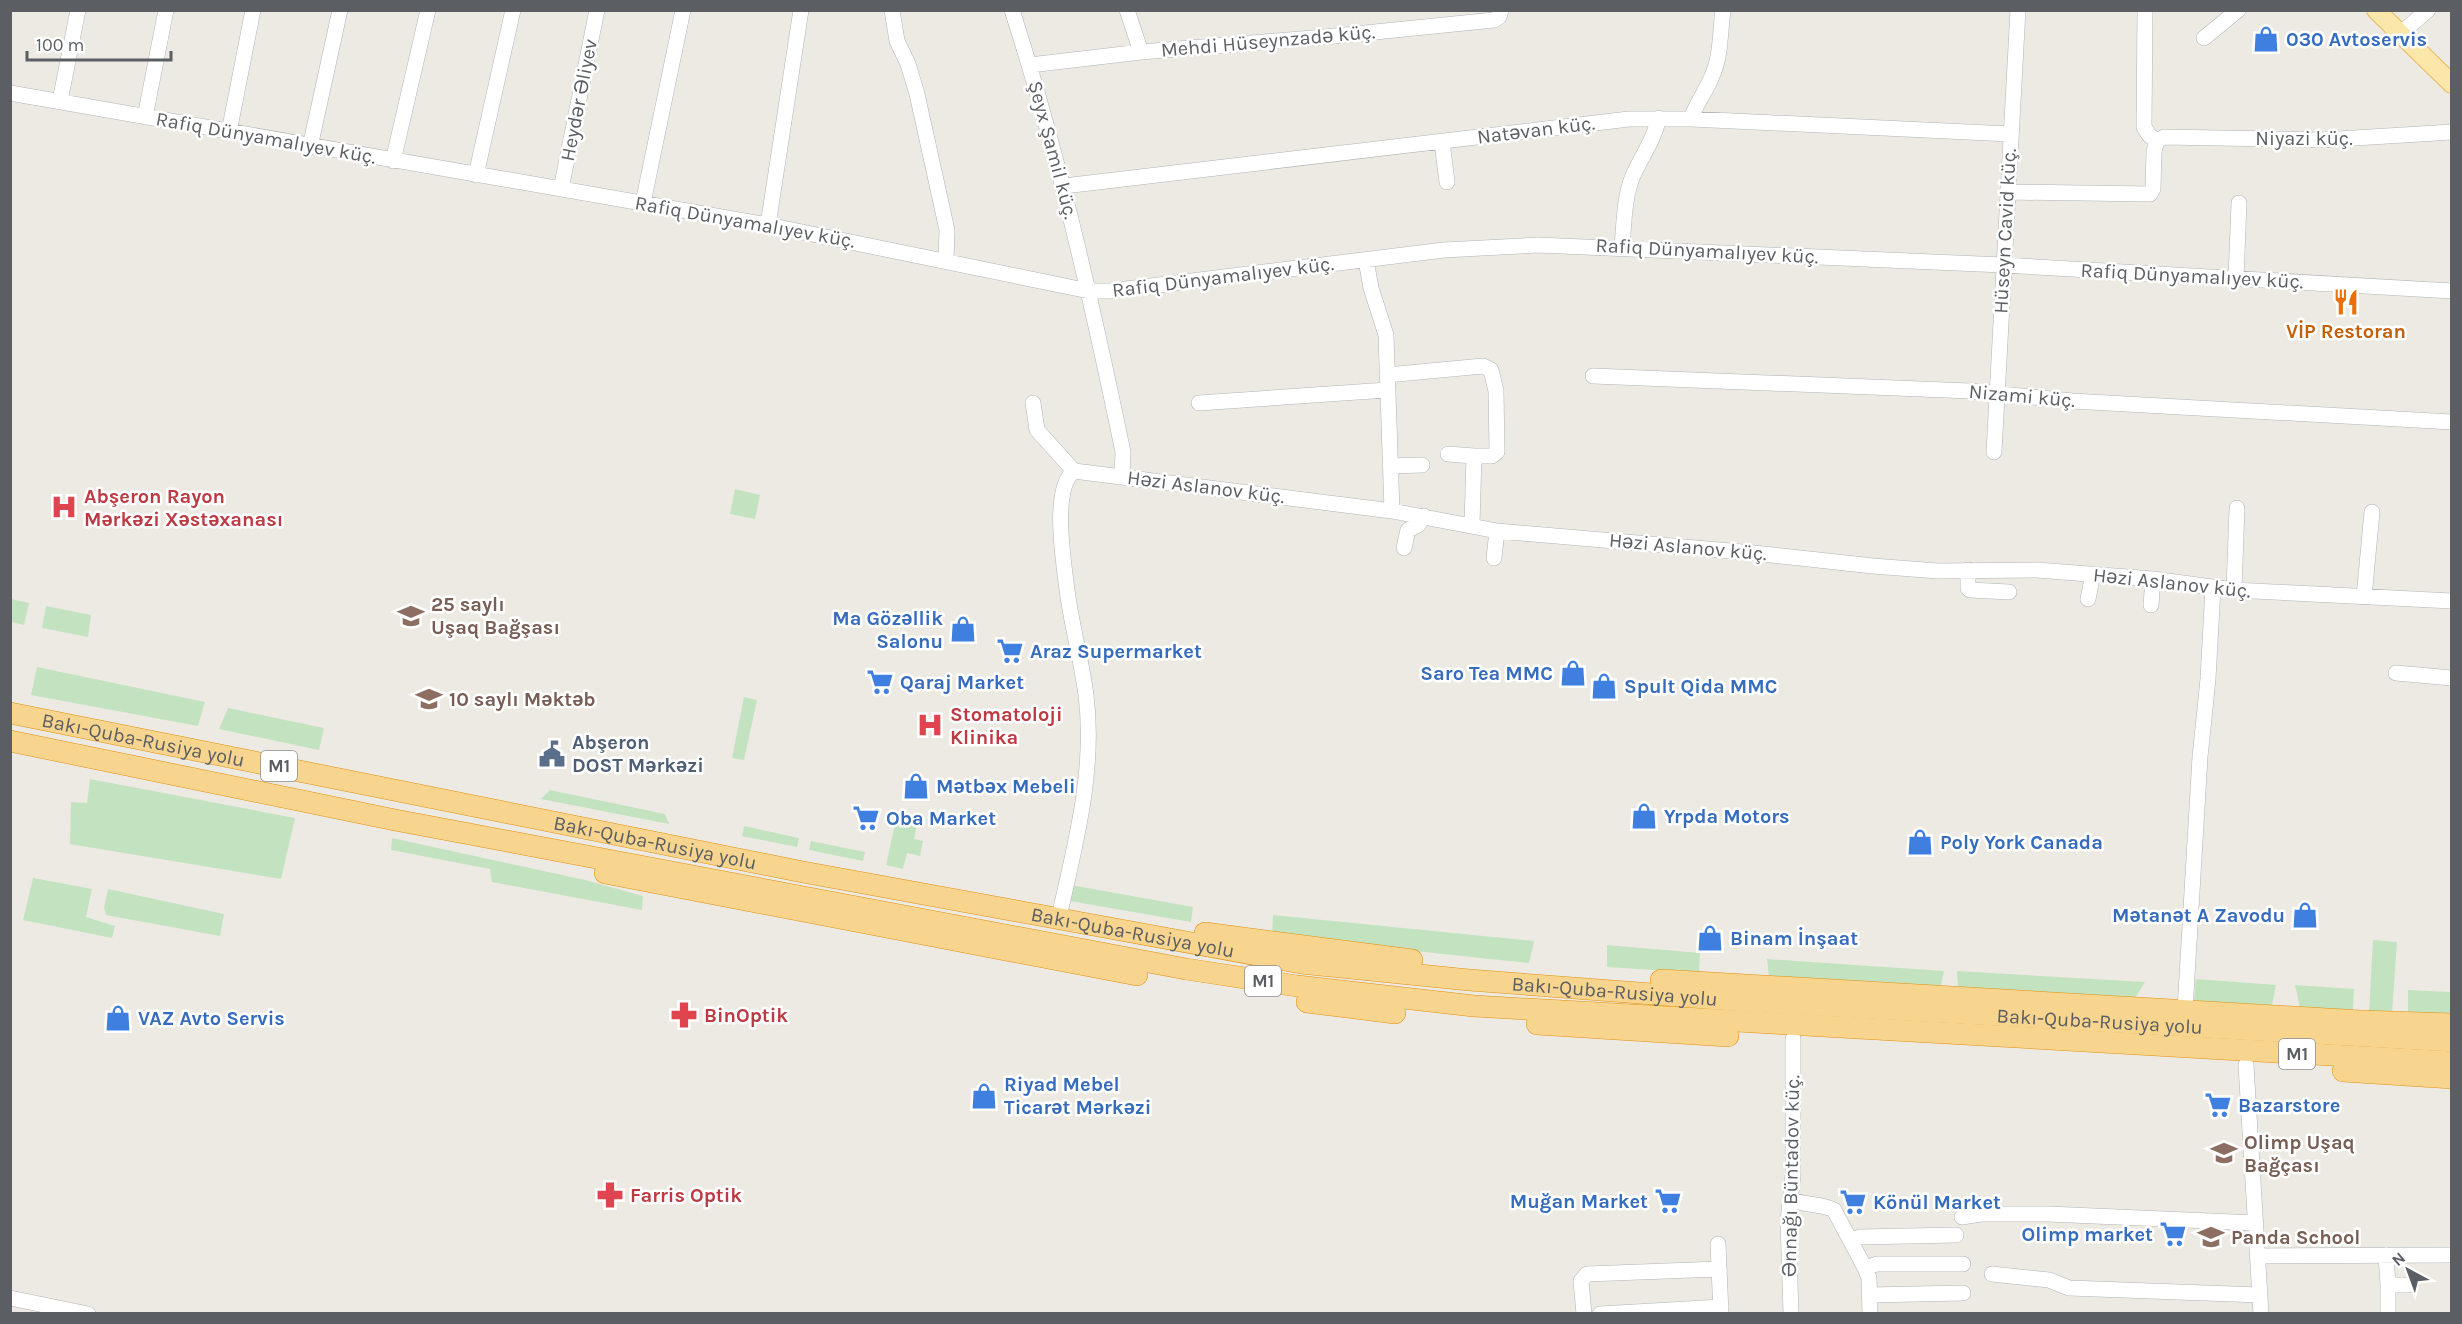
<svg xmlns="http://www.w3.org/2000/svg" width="2462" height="1324" viewBox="0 0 2462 1324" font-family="Karla,sans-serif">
<rect width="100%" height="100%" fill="#edeae3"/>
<path fill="#c3e3c0" d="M735 489 760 495 755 519 730 514Z
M11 599 29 603 24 625 11 622Z
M46 606 91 615 88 637 42 628Z
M37 667 205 702 198 726 31 695Z
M744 697 757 700 744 760 732 758Z
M228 708 324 728 319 750 219 729Z
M90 779 295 818 281 879 70 844 71 802 87 803Z
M550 790 665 814 669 824 541 799Z
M897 815 918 820 914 839 923 841 920 856 907 853 903 869 886 865Z
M744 826 799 838 797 847 742 836Z
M392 838 585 880 643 896 642 910 492 882 490 869 391 850Z
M811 841 865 852 863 861 809 850Z
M33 878 92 889 86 917 115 926 112 938 23 920Z
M1071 885 1193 907 1191 922 1070 901Z
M108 889 224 914 220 936 106 915 104 908Z
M1273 915 1534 941 1529 963 1272 936Z
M2373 940 2397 942 2392 1013 2369 1011Z
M1607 945 1700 953 1699 973 1607 967Z
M1767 959 1944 971 1941 986 1769 978Z
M1957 971 2145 982 2135 998 1958 988Z
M2196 979 2276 985 2272 1005 2194 1002Z
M2295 985 2354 989 2353 1010 2300 1008Z
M2408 990 2451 992V1014L2408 1013Z"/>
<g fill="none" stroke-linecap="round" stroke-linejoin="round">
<g stroke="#b0b4b7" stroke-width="16">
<path id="minor" d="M892 10 897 41 908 64 917 94 947 230 946 260
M1012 10C1059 156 1092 303 1123 452L1122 476
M1127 10 1141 52
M2145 10 2144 127 2149 135 2157 141
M2400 34 2428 10
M2204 38 2238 10
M1030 65 1141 52 1325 37 1494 20 1499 17 1501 10
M10 93 768 225 1089 291H1110L1444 250 1538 245 2003 265 2452 291
M60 101 78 10
M145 117 166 10
M1691 119C1696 103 1706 92 1712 76 1721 57 1720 32 1723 10
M229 132 253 10
M1442 142 1447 182
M310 147 340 10
M393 161 428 10
M476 175 513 10
M1064 186 1629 119H1691L2010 134
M561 189 597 10
M2007 192 2150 194 2153 189 2154 151 2157 141 2164 137 2322 140 2452 132
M643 203 683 10
M768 225 801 10
M1622 247C1624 225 1624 199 1632 178 1641 156 1653 143 1659 118
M1366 260 1371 288 1386 335 1392 511
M2236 278 2239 203
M1387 375 1483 366 1491 370 1496 391 1497 452 1492 456H1474L1472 525
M1593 376 1970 391 2072 401 2452 422
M1033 403 1037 430 1074 471
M1199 403 1387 390
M1994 452 2018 10
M1448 454 1474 456
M1390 466 1422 465
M1404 548 1408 530 1418 525 1424 516
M1494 558 1497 531
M1968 570V588L1970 590 2009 592
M2234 590 2237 508
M2364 597 2372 512
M2088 599 2093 574
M2151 605 2153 579
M2396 673 2452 678
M1061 908C1077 838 1095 767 1086 695 1081 657 1070 620 1066 582 1063 557 1052 488 1074 471L1392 511 1497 531 1754 553 1873 566 1938 571 2037 570 2153 579 2234 590 2452 601
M2185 1010 2200 757 2208 679 2213 588
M2246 1065 2261 1314
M1790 1199C1804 1206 1821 1203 1834 1210L1865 1268 1869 1278 1870 1314
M1962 1217 1981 1214H2048L2256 1223
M1852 1240 1860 1237 1956 1235
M1718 1244 1721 1314
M2386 1255 2388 1285
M2258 1256 2452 1255
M1865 1268 1877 1264H1963
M1992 1274 2049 1280 2069 1288 2260 1295
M1870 1295 1963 1293
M10 1298 88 1314
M1584 1314 1581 1281 1587 1274 1719 1269
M1600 1314 1721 1307
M1791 1314 1788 1221 1793 1175V1039
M2388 1314V1285H2408"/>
</g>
<g stroke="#eab85f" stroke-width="20">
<path id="major" d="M2376 10 2452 84"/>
</g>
<g stroke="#e48f0b" stroke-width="22">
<g id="highway">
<path id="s1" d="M10 713 803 872 1301 963 1469 980 1745 1001 2452 1041"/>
<path d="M10 741 395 820 1186 969 1297 986 1474 1006 2452 1062"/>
<path d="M605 873 1137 975"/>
<path d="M1205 933 1412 960"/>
<path d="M1661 980 2361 1021 2452 1024"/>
<path d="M1307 1002 1395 1013"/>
<path d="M1537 1024 1728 1036"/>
<path d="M2343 1071 2452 1078"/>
</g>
</g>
<use href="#minor" stroke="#fff" stroke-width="15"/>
<use href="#major" stroke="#fbe7aa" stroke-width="18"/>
<use href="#highway" stroke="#f7d58f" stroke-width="21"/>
</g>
<defs>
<g id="shop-bare" transform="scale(2.07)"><path d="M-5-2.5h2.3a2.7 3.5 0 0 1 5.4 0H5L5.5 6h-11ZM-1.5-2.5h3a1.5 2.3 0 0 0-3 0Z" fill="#3f7fe0" stroke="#fff" stroke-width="2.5" paint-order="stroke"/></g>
<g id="restaurant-bare" transform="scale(2.07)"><path d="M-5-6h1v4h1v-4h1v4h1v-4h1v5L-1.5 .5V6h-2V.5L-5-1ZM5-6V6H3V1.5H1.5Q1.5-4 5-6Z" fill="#e8710a" stroke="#fff" stroke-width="2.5" paint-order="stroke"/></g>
<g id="hospital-bare" transform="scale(2.07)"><path d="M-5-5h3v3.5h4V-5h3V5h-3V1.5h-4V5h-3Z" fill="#e0444e" stroke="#fff" stroke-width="2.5" paint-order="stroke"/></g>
<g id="school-bare" transform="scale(2.07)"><path d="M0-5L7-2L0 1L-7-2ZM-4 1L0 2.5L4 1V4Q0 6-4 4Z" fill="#8d6e63" stroke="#fff" stroke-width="2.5" paint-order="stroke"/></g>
<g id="supermarket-bare" transform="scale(2.07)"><path d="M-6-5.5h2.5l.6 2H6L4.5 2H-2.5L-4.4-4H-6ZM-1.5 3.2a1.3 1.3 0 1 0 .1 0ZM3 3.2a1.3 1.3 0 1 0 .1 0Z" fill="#3f7fe0" stroke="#fff" stroke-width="2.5" paint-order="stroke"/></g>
<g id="civic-bare" transform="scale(2.07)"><path d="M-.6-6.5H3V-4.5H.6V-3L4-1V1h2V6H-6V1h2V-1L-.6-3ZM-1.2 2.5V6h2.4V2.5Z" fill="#5c6f8a" stroke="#fff" stroke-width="2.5" paint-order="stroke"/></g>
<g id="pharmacy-bare" transform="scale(2.07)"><path d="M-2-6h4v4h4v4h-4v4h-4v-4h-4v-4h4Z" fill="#e0444e" stroke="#fff" stroke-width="2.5" paint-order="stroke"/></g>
<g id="university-bare" transform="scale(2.07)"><path d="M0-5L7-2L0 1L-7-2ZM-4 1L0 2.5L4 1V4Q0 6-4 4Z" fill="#8d6e63" stroke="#fff" stroke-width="2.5" paint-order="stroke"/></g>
</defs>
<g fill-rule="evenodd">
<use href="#shop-bare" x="2266" y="39"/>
<use href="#restaurant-bare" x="2346" y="302"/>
<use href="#hospital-bare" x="64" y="507"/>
<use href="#school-bare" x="411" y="616"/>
<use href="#shop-bare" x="963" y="629"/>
<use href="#supermarket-bare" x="1010" y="651"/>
<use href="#shop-bare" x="1573" y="673"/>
<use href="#supermarket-bare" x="880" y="682"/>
<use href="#shop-bare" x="1604" y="686"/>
<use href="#school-bare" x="429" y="699"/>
<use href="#hospital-bare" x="930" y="725"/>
<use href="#civic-bare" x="552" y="754"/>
<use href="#shop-bare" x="916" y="786"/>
<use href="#shop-bare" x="1644" y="816"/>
<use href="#supermarket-bare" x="866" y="818"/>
<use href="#shop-bare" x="1920" y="842"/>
<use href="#shop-bare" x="2305" y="915"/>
<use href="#shop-bare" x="1710" y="938"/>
<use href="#pharmacy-bare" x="684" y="1015"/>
<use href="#shop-bare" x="118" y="1018"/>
<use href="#shop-bare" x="984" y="1096"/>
<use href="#supermarket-bare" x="2218" y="1105"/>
<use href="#school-bare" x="2224" y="1153"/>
<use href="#pharmacy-bare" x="610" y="1195"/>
<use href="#supermarket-bare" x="1668" y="1201"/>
<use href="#supermarket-bare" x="1853" y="1202"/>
<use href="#supermarket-bare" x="2173" y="1234"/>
<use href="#university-bare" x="2211" y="1237"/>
</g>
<g text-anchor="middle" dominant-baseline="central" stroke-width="5" stroke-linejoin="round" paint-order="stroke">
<g fill="#fff" stroke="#8c8f92" stroke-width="1.5">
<rect x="261" y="751" width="36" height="30" rx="4.5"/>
<rect x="1245" y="966" width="36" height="30" rx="4.5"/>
<rect x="2279" y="1039" width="36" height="30" rx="4.5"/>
</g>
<g font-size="18" font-weight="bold" fill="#5b5f63">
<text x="279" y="766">M1</text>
<text x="1263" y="981">M1</text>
<text x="2297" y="1054">M1</text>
</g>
<g font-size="20" font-weight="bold" fill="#366cbe" stroke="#fff" text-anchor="start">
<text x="2286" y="39">030 Avtoservis</text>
<text x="943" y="618" text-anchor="end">Ma Gözəllik<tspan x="943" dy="23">Salonu</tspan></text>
<text x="1030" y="651">Araz Supermarket</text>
<text x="1553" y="673" text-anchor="end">Saro Tea MMC</text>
<text x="900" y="682">Qaraj Market</text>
<text x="1624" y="686">Spult Qida MMC</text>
<text x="936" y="786">Mətbəx Mebeli</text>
<text x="1664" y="816">Yrpda Motors</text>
<text x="886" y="818">Oba Market</text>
<text x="1940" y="842">Poly York Canada</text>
<text x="2285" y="915" text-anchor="end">Mətanət A Zavodu</text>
<text x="1730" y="938">Binam İnşaat</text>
<text x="138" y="1018">VAZ Avto Servis</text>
<text x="1004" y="1084">Riyad Mebel<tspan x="1004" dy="23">Ticarət Mərkəzi</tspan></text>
<text x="2238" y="1105">Bazarstore</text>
<text x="1648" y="1201" text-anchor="end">Muğan Market</text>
<text x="1873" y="1202">Könül Market</text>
<text x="2153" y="1234" text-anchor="end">Olimp market</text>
</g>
<g font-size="20" fill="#5b5f63" stroke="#fff">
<text transform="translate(1268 41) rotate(-5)">Mehdi Hüseynzadə küç.</text>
<text transform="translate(579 100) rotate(-79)">Heydər Əliyev</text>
<text transform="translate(1536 130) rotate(-7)">Natəvan küç.</text>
<text transform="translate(266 138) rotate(10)">Rafiq Dünyamalıyev küç.</text>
<text x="2304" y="138">Niyazi küç.</text>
<text transform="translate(1053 150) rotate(75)">Şeyx Şamil küç.</text>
<text transform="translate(745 222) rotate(10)">Rafiq Dünyamalıyev küç.</text>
<text transform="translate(2005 231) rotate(-87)">Hüseyn Cavid küç.</text>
<text transform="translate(1707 251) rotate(3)">Rafiq Dünyamalıyev küç.</text>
<text transform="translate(2192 276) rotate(3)">Rafiq Dünyamalıyev küç.</text>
<text transform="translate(1223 277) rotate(-7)">Rafiq Dünyamalıyev küç.</text>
<text transform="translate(2022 396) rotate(5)">Nizami küç.</text>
<text transform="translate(1206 487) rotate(7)">Həzi Aslanov küç.</text>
<text transform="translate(1688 547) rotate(5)">Həzi Aslanov küç.</text>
<text transform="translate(2172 583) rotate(6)">Həzi Aslanov küç.</text>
<text stroke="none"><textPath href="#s1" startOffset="136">Bakı-Quba-Rusiya yolu</textPath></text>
<text stroke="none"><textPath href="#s1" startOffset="658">Bakı-Quba-Rusiya yolu</textPath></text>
<text stroke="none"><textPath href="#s1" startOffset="1144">Bakı-Quba-Rusiya yolu</textPath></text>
<text stroke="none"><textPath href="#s1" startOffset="1630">Bakı-Quba-Rusiya yolu</textPath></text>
<text stroke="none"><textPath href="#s1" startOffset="2116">Bakı-Quba-Rusiya yolu</textPath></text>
<text transform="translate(1791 1176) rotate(-89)">Ənnağı Büntadov küç.</text>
</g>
<g font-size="20" font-weight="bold" fill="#c56008" stroke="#fff">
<text x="2346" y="331">VİP Restoran</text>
</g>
<g font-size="20" font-weight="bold" fill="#be3a42" stroke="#fff" text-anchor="start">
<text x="84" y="496">Abşeron Rayon<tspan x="84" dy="23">Mərkəzi Xəstəxanası</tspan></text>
<text x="950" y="714">Stomatoloji<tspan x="950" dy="23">Klinika</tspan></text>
<text x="704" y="1015">BinOptik</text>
<text x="630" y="1195">Farris Optik</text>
</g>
<g font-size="20" font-weight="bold" fill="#785e54" stroke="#fff" text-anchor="start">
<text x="431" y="604">25 saylı<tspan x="431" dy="23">Uşaq Bağşası</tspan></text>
<text x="449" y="699">10 saylı Məktəb</text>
<text x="2244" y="1142">Olimp Uşaq<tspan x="2244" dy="23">Bağçası</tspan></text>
<text x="2231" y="1237">Panda School</text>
</g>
<g font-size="20" font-weight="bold" fill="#4e5e75" stroke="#fff" text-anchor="start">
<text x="572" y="742">Abşeron<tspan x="572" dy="23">DOST Mərkəzi</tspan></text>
</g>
</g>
<rect width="2462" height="1324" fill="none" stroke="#5b5f63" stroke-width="24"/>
<g transform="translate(2408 1270) rotate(319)" stroke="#ffffff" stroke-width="4.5" paint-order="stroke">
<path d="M0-4.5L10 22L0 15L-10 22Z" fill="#5b5f63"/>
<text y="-9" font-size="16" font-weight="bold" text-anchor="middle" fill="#5b5f63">N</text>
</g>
<path d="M27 51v9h144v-9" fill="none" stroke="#5b5f63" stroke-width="3"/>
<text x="36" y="51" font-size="18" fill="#5b5f63" stroke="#ffffff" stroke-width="4.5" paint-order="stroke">100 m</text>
</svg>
